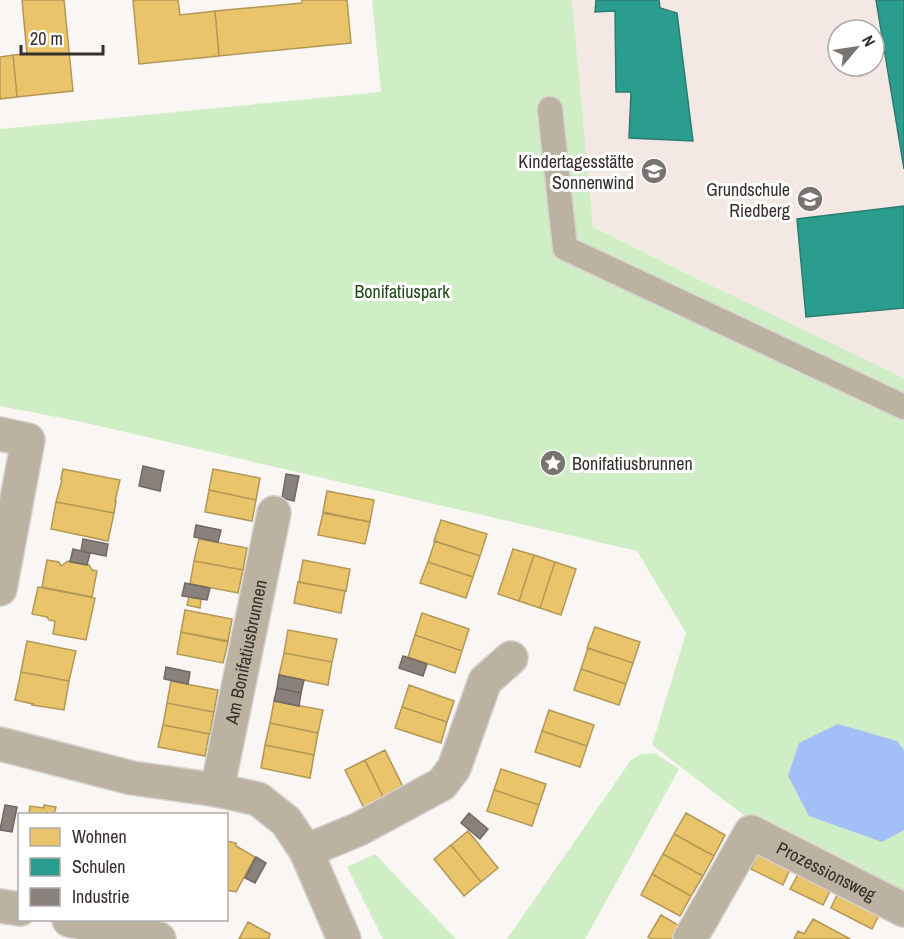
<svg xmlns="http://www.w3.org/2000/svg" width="904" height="939" viewBox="0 0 904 939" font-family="'Archivo Narrow',sans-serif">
<rect width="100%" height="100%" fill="#faf6f4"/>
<path fill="#f3e8e3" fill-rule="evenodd" d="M572 0H904V378L706 283 593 227ZM838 30H874V66H838Z"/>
<path fill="#d0eec5" d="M372 0H572L593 227 706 283 904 378V901L754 823 652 745 686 633 637 551 82 422 0 406V129L381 92Z
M655 753 679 769 585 939H507L631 760 641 754Z
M375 854 456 939H383L347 867Z"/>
<path fill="#a2bff8" d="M838 724 897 741 904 750V830L882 842 809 816 788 776 799 743Z"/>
<path fill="#e9c46a" stroke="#b39757" stroke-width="1.5" d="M22 0H64L73 91 17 97 13 55 27 54Z
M133 0H178L180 15 215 11 219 56 139 64Z
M302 0H347L351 43 219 56 215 11 302 3Z
M13 55 17 97 0 99V57Z
M63 469 120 480 115 501H116L114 513 56 502 62 480 61 479Z
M213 469 260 478 256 500 209 490Z
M209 490 256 500 252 521 205 512Z
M327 491 374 500 370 522 323 512Z
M56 502 114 513 108 541 51 529Z
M323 513 370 522 365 544 318 535Z
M441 520 487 534 480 556 434 541Z
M199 539 247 548 243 570 194 561Z
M435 541 480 556 473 577 428 562Z
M513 549 534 555 519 601 498 594Z
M534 555 555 562 540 608 519 601Z
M47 560 59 562 61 566 68 561 89 565 92 570 97 571 92 597 42 587Z
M303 560 350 569 346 591 299 582Z
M194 561 243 570 238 593 190 584Z
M428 562 473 577 466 598 420 583Z
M555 562 576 569 561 615 540 608Z
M298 582 345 591 341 613 294 603Z
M38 587 95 598 86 640 53 634 55 621 49 620 47 617 32 614Z
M189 597 201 599 200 608 187 605Z
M185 610 232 619 228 641 181 632Z
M422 613 469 629 462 651 415 635Z
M595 627 640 642 633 663 587 648Z
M288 630 337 639 332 662 284 653Z
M181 632 228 642 223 663 177 654Z
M415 635 462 651 455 673 408 657Z
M27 641 76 651 69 681 21 672Z
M588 648 633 663 626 684 581 669Z
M284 653 332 662 328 685 279 675Z
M581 669 626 684 619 705 574 690Z
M21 672 69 681 64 710 32 705 33 704 15 700Z
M171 681 218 690 214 712 167 703Z
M409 685 454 701 447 722 402 707Z
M274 701 323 710 318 733 270 723Z
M167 703 214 712 210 734 163 725Z
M402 707 447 722 441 743 395 728Z
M549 710 594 725 587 746 542 731Z
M270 723 318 733 314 755 265 745Z
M163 725 209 734 205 756 158 747Z
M542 731 587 746 580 767 535 752Z
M265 745 314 755 310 778 261 768Z
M385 750 406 793 386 803 365 760Z
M365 760 386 803 366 812 345 770Z
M501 769 546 784 539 805 494 790Z
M494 790 539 805 532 826 487 811Z
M44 805 56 807 54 814H29L30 806 44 808Z
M686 813 725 835 714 856 674 834Z
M468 831 498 868 481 882 451 845Z
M674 834 714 856 703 876 663 854Z
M226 841 236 843V846L255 857 236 892 226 890Z
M451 845 481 882 464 896 434 859Z
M758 853 790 869 783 885 751 869Z
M663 854 703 876 691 896 652 874Z
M799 873 831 889 823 905 790 889Z
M652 874 691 896 680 916 641 895Z
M838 893 880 913 872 929 831 908Z
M661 915 683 928 677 939H651L648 937Z
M813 919 850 939H794L798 931 804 934Z
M248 922 270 934 269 938 267 939H239Z"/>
<path fill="#2a9d8f" stroke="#2d7c71" stroke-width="1.5" d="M596 0H659L660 8 677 13 693 141 629 138 631 92H616L615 11 595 12Z
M876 0H904V169Z
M904 206V308L806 317 797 219Z"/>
<path fill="#8a817c" stroke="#706863" stroke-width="1.5" d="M143 466 164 471 160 491 139 486Z
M286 474 299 476 294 501 282 498Z
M196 525 221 530 218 542 194 537Z
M83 539 108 544 106 556 81 551Z
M73 549 90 553 87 565 70 562Z
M185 583 210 588 207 600 182 596Z
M403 656 427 664 423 676 399 668Z
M166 667 190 672 188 684 164 679Z
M279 675 304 680 301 693 277 688Z
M277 688 301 693 299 706 274 701Z
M5 805 17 807 12 832 0 830Z
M469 813 488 829 480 839 461 823Z
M256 857 266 863 255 883 245 878Z"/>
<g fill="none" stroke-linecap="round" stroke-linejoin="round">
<g stroke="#d6d2d0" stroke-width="27">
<path id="pedestrian" d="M550 109 565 248 904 407"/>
</g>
<g stroke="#d6d2d0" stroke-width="36">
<g id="minor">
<path d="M0 434 28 440 0 589"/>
<path d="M0 744 132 778 217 790 258 799 286 821 306 851 344 939"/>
<path id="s1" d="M217 790 274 513"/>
<path d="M306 851 359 829 442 784 454 768 485 681 511 658"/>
<path d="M0 906 20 909"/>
<path d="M69 920 159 939"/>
<path id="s2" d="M690 939 751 832 904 910"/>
</g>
</g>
<use href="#pedestrian" stroke="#bcb2a1" stroke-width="24"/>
<use href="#minor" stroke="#bcb2a1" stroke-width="33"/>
</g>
<defs>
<g id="school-disc" transform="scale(1.35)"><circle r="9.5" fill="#7a7471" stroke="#fff"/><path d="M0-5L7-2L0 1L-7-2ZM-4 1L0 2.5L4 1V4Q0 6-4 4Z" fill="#fff"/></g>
<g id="sight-disc" transform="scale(1.35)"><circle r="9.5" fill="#7a7471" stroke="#fff"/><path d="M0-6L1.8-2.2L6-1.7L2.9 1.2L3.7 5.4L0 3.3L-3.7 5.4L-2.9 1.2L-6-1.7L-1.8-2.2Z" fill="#fff"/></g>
</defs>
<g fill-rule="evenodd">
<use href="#school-disc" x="654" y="171"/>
<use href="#school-disc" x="810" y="199"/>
<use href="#sight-disc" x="553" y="463"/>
</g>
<g text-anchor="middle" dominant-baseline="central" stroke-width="6" stroke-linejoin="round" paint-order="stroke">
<g font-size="18" fill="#352e2a" stroke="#fff" text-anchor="end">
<text x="634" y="161">Kindertagesstätte<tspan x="634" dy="21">Sonnenwind</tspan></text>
<text x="790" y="189">Grundschule<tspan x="790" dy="21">Riedberg</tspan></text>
<text x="572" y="463" text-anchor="start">Bonifatiusbrunnen</text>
</g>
<g font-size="18" fill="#1e4913" stroke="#fff">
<text x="402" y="291">Bonifatiuspark</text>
</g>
<g font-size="18" fill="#352e2a" stroke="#fff">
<text stroke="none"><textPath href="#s1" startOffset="141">Am Bonifatiusbrunnen</textPath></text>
<text stroke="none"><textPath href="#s2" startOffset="208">Prozessionsweg</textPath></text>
</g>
</g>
<rect x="18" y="813" width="210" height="108" fill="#ffffff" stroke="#aeabaa" stroke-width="1.5"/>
<rect x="30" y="828" width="30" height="18" fill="#e9c46a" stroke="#aeabaa" stroke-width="1.5"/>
<text x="72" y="843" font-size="18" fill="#352e2a">Wohnen</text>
<rect x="30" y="858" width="30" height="18" fill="#2a9d8f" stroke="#aeabaa" stroke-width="1.5"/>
<text x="72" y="873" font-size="18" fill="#352e2a">Schulen</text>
<rect x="30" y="888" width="30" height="18" fill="#8a817c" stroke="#aeabaa" stroke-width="1.5"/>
<text x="72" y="903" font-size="18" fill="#352e2a">Industrie</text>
<g transform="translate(856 48) rotate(61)"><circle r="28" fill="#ffffff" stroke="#aeabaa" stroke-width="1.5"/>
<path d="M0-4.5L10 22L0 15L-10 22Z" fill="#7a7471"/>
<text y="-9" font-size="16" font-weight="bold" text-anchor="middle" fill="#352e2a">N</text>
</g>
<path d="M21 45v9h82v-9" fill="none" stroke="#352e2a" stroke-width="3"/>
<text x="30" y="45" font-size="18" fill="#352e2a" stroke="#ffffff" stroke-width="4.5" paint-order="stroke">20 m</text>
</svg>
